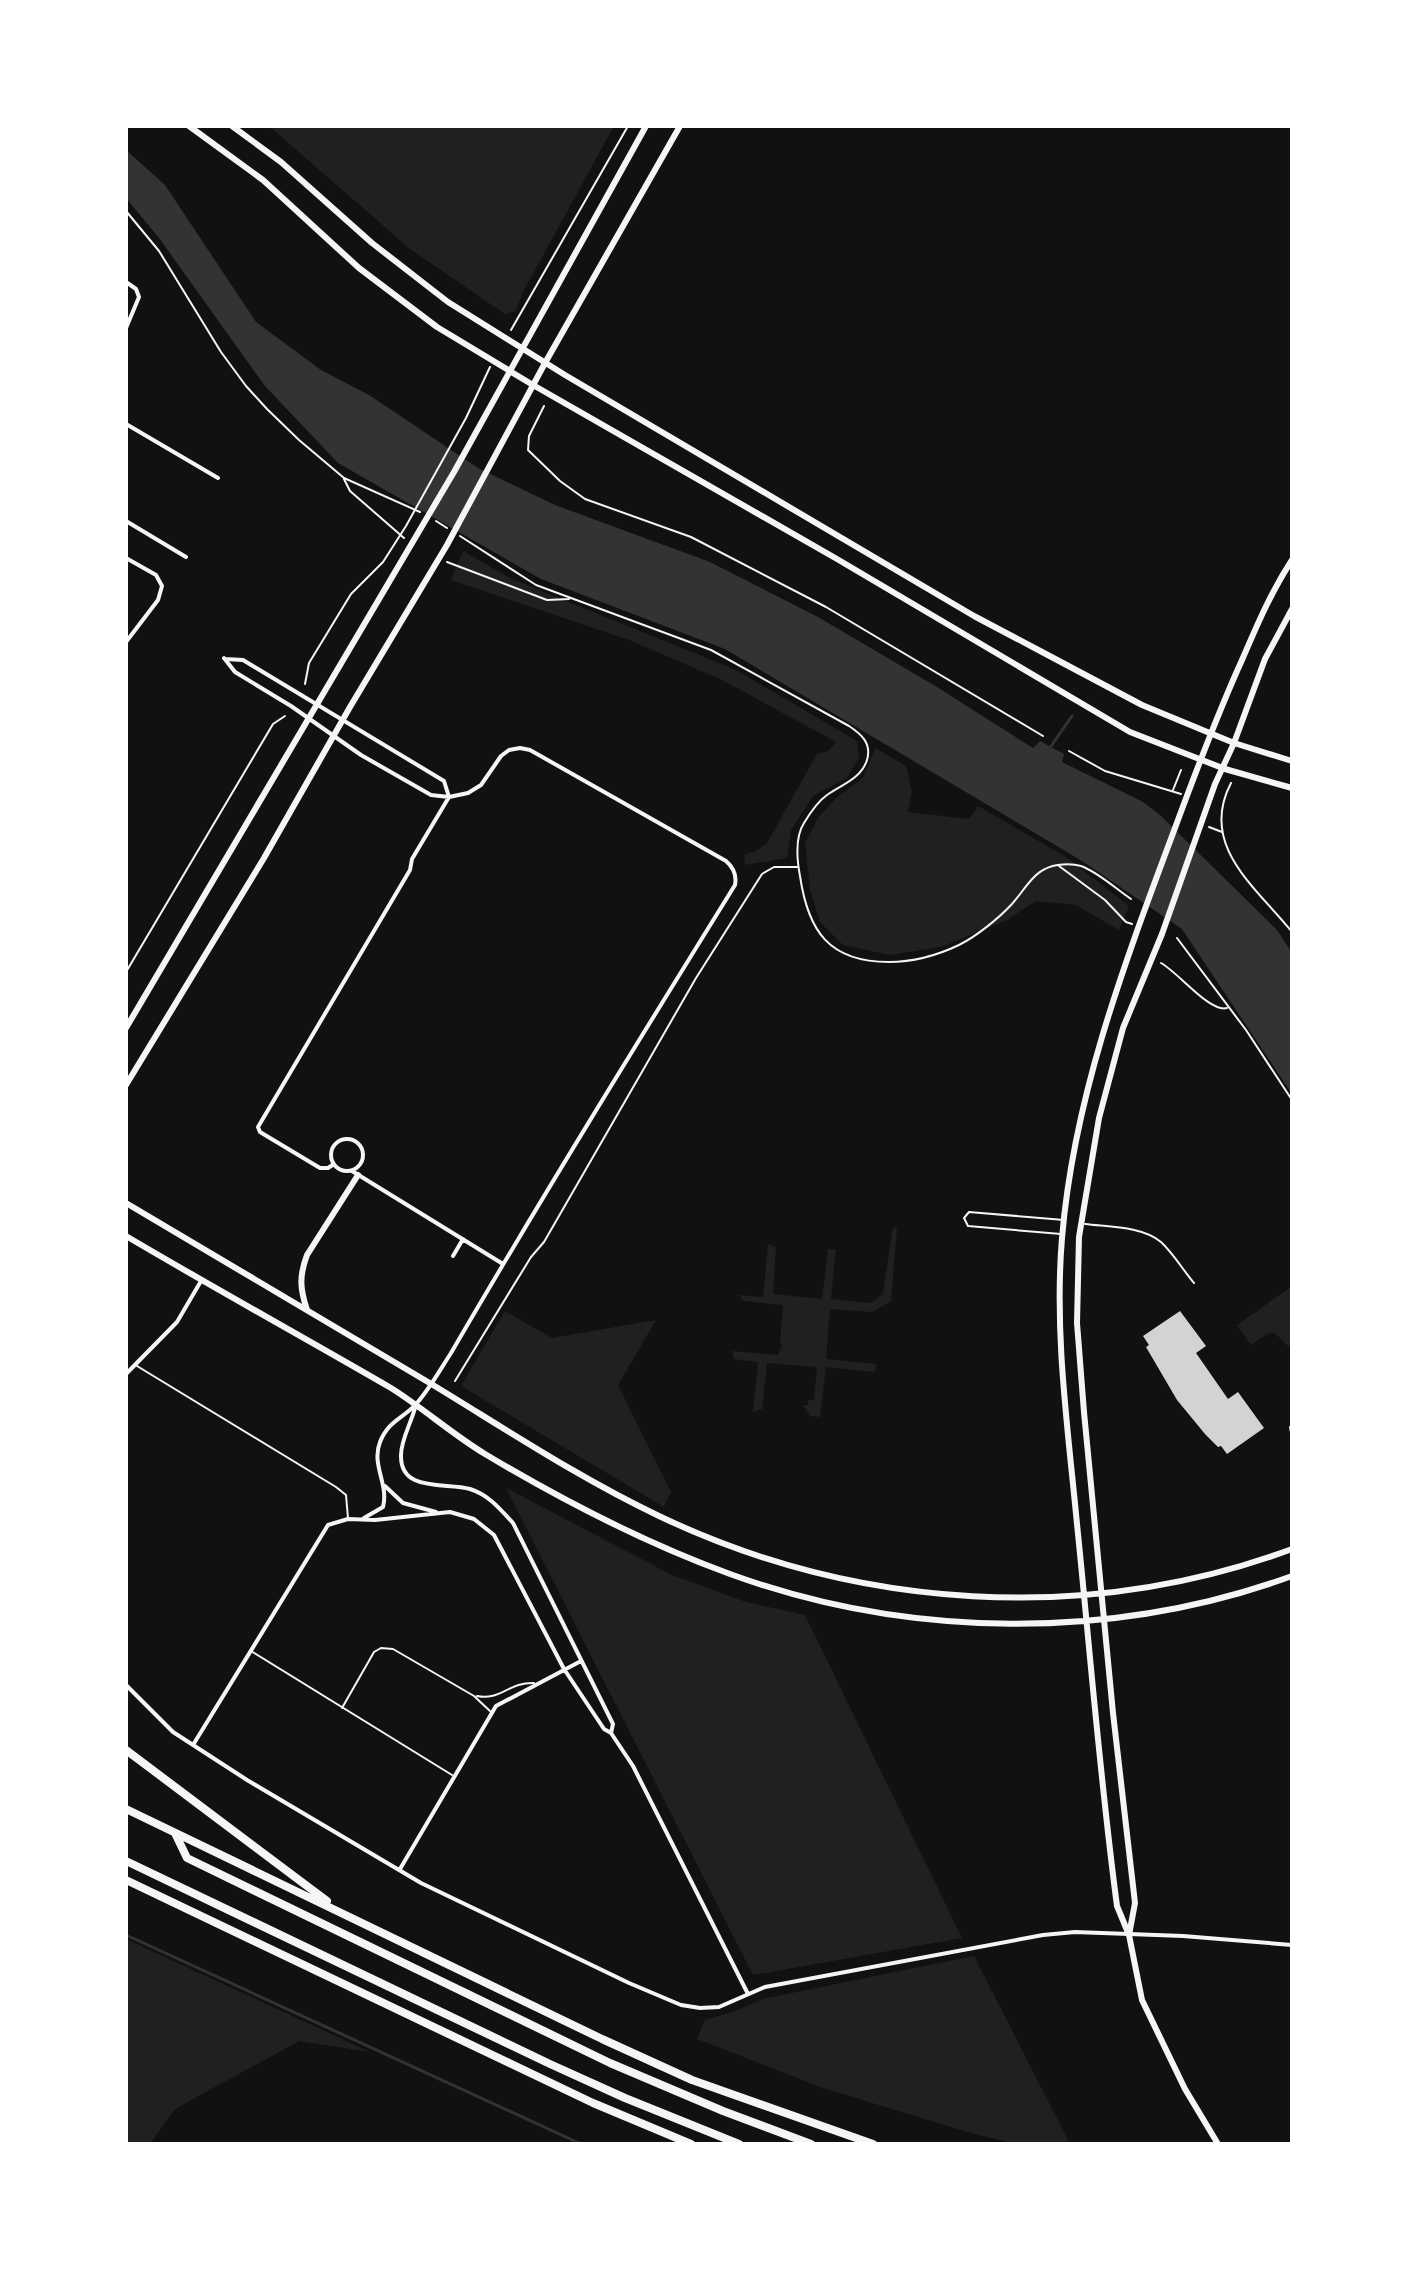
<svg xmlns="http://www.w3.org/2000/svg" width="1418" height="2270" viewBox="0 0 1418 2270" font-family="'Alegreya Sans',sans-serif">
<rect width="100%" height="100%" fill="#111"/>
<path fill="#202020" d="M269 126H614L523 292 516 311 505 314 410 249Z
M463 551 510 578 736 670 857 741 859 758 847 778 813 796 791 830 787 858 745 865 744 855 756 851 767 843 817 754 828 751 836 742 722 680 629 640 451 580Z
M875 748 906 766 912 792 908 812 969 819 978 806 1063 855 1129 906 1119 930 1076 905 1036 901 1007 920 941 947 889 955 843 945 820 922 810 890 805 843 818 818 835 799 863 778Z
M893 1227 897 1228 891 1301 872 1312 830 1309 826 1359 876 1364 875 1372 826 1367 820 1417 810 1416 803 1405H808V1400H814L817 1367 767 1363 762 1409 753 1412 758 1362 734 1359 732 1351 778 1355 782 1346 780 1343 783 1305 744 1301 739 1295 763 1297 768 1244 776 1247 773 1294 822 1299 828 1249H836L831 1299 871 1303 883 1294Z
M1292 1286V1343L1289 1347 1275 1333H1269L1251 1345 1237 1325Z
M505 1311 552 1338 656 1320 618 1385 671 1492 664 1507 461 1386Z
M506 1488 672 1575 746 1602 805 1615 962 1938 753 1975Z
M126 1939 370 2052 299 2041 175 2109 150 2144H126Z
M974 1956 1070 2144H1016L971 2133 823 2088 697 2039 705 2020 736 2011 762 1999Z"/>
<path fill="#333" d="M126 150 165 185 256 322 321 370 369 395 478 468 555 505 710 562 818 617 937 687 1033 748 1040 741 1064 754 1062 762 1143 802 1161 816 1277 930 1292 953V1094L1182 929 1082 861 725 649 541 579 338 463 265 386 159 238 126 198Z"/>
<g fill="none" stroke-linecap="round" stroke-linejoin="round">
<path stroke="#333" stroke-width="3" d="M1049 749 1072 716
M126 1935 581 2144"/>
</g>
<path fill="#d3d3d3" d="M1180 1311 1206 1346 1196 1353 1228 1399 1238 1392 1264 1428 1227 1454 1221 1446 1218 1447 1205 1434 1177 1400 1146 1347 1149 1345 1143 1336Z"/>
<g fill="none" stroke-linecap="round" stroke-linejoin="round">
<path stroke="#f5f5f5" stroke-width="2" d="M126 211 159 251 221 352 246 386 267 409 299 440 344 478 420 512
M511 330 628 126
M544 406 529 436 528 450 560 481 585 499 691 537 826 607 1043 736
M344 479 350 491 404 538
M436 521 447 528
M460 536 536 585 711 650 849 726C861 734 872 743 867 760 861 779 841 785 827 795 817 802 810 813 804 823 795 837 797 860 800 876 808 931 829 962 889 962 913 962 938 955 959 945 977 936 999 918 1012 904 1022 893 1032 875 1045 869 1054 864 1071 863 1081 866 1098 872 1116 889 1131 899
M447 562 547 600 569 599
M305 684 309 663 351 594 383 562 406 526 466 418 490 367
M1069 751 1105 771 1181 794
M1231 783C1198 846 1257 888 1292 932
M1173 790 1181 770
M1209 827 1222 832
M1059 866 1105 900 1126 922 1132 924
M1177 938 1246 1030 1292 1100
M1161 963C1179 973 1210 1013 1227 1008
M126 972 273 724 285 716
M455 1381 531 1257 544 1242 696 978 762 874 774 867H797"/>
<path stroke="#f5f5f5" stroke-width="2" d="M1085 1224C1108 1227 1142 1226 1161 1242 1173 1253 1183 1270 1194 1283
M1061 1234 968 1226 964 1218 969 1212 1064 1220
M137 1366 336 1487 346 1495 348 1518
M1292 1429 1290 1427 1292 1438
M251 1651 452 1775
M477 1696C500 1701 509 1682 534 1683
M342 1708 374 1652 381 1648 393 1649 474 1696 491 1712"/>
<path stroke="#f5f5f5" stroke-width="4" d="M126 282 136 289 139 297 126 328
M126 424 218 478
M126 521 186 557
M126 558 156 575 162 586 158 600 126 642
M224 658 235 672 291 706 361 755 431 795 449 797 468 793 481 785 501 756 509 750 520 748 530 750 726 861C734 868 737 875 735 885 639 1040 543 1195 451 1353 440 1370 430 1388 417 1403 403 1419 389 1420 380 1442 371 1465 389 1484 383 1507L364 1518
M225 659 243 660 444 781 449 797
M331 1155a16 16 0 1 1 32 0a16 16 0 1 1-32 0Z
M334 1164 328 1168H320L260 1132 258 1127 410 870 412 859 449 797
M352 1171 503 1264
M453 1256 463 1239
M126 1374 177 1322 201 1281
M415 1408C411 1423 401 1440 401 1455 400 1493 446 1482 470 1489 489 1495 500 1509 513 1523L613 1724 611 1733
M385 1486 403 1503 436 1512
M126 1685 173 1732 247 1780 421 1883 629 1983 681 2005 700 2008 719 2007 765 1987 1043 1935 1075 1932 1183 1936 1292 1945
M193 1745 328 1525 348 1519 375 1520 450 1512 474 1519 494 1535 564 1669 604 1729 611 1733 633 1766 748 1994
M400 1869 496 1706 581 1661"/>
<path stroke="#f5f5f5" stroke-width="6" d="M189 126 263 180 359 268 437 327 533 385 837 559 1130 732 1225 769 1292 788
M232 126 281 162 372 243 448 302 565 375 974 616 1044 653 1142 705 1234 743 1292 761
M126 1028 454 472 646 126
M126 1085 264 858 350 707 447 545 545 363 680 126
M126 1203C228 1264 331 1324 433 1385 507 1430 581 1479 659 1516 856 1610 1087 1625 1292 1549
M126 1236C214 1288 303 1337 391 1388 423 1408 452 1434 485 1454 562 1500 645 1543 730 1574 908 1639 1114 1641 1292 1576
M307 1310C300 1289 299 1276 307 1255L358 1175
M1129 1935 1135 1903 1113 1713 1084 1412 1077 1323 1079 1237 1099 1118 1123 1028 1162 934 1215 784 1234 743 1265 659 1292 609
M1218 2144 1185 2089 1142 2000 1129 1935 1117 1906C1100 1779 1090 1651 1077 1524 1068 1429 1054 1333 1062 1238 1074 1095 1125 962 1175 828 1196 771 1217 715 1242 660 1257 625 1271 592 1292 560"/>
<path stroke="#f5f5f5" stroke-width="8" d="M126 1750 327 1901
M126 1809 602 2039 692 2080 873 2144
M175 1833 187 1858 610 2063 723 2111 811 2144
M126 1861 550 2064 625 2098 739 2144
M126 1880 593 2103 691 2144"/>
</g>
<rect width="1418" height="2270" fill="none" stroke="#ffffff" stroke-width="256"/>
</svg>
